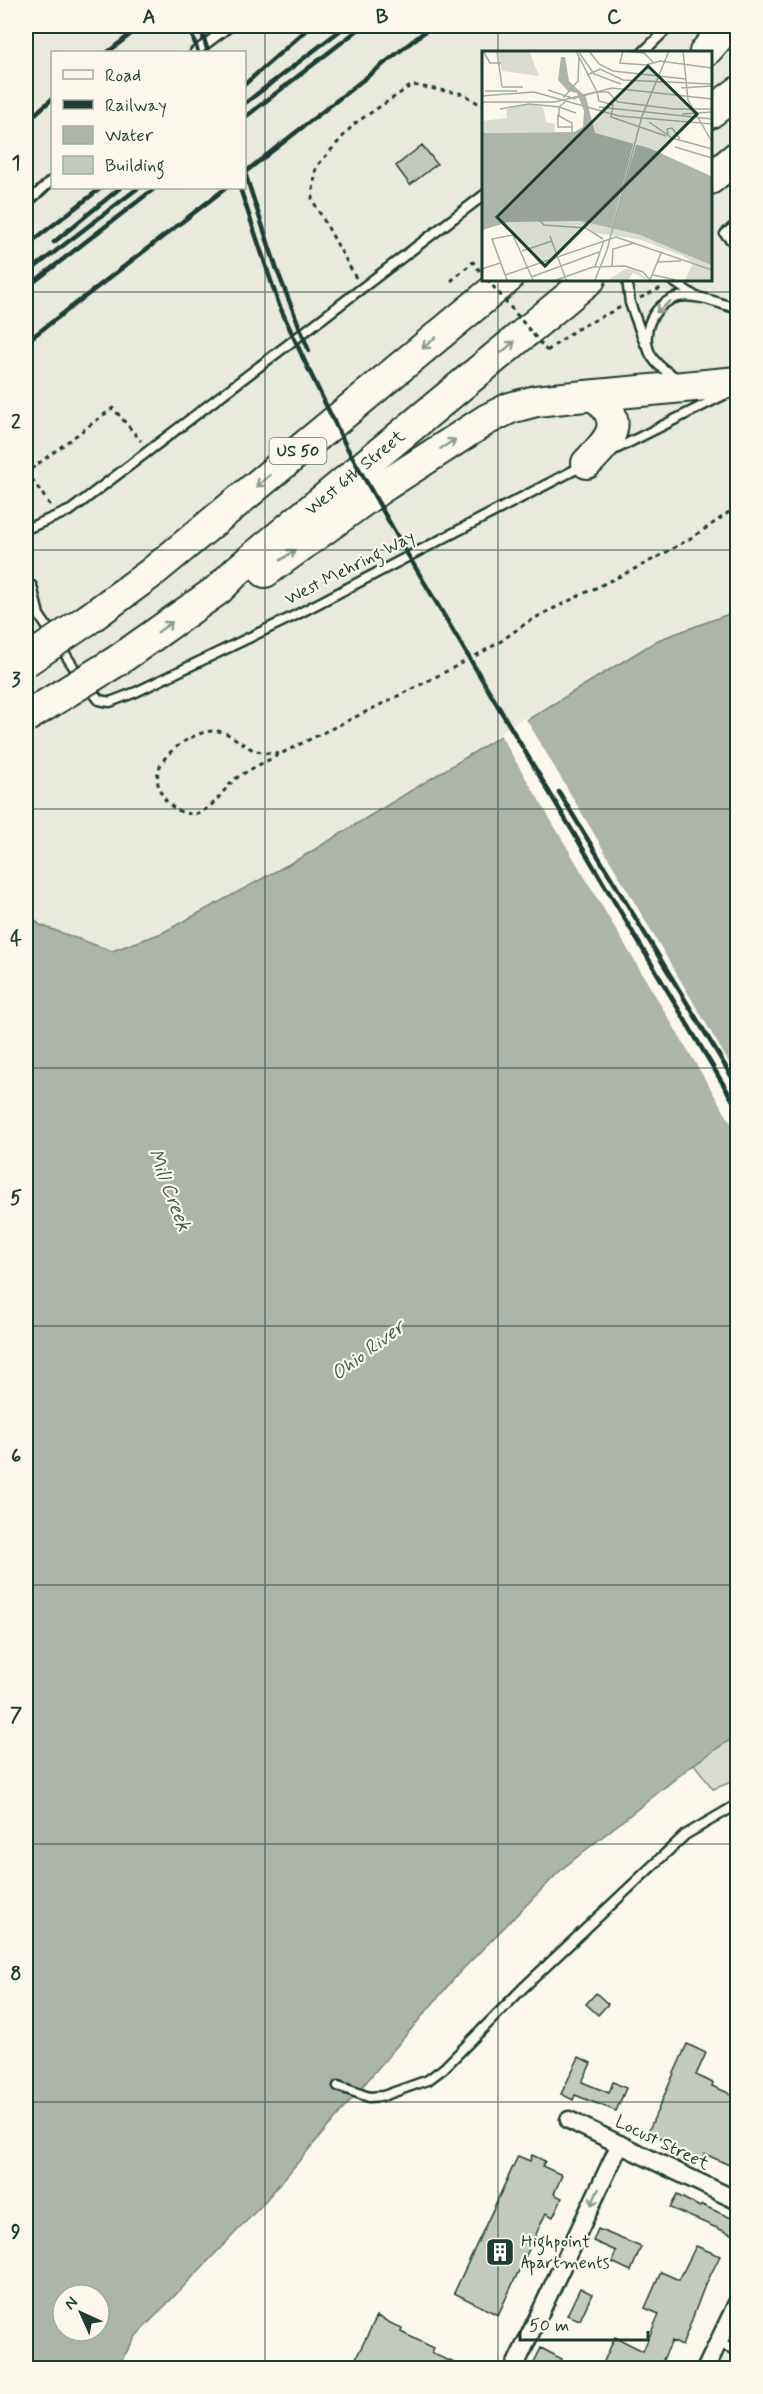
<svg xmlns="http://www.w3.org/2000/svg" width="763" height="2394" viewBox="0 0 763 2394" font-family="Mynerve,sans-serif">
<rect width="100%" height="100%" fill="#fbf7ec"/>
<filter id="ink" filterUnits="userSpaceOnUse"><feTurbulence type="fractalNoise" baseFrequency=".0167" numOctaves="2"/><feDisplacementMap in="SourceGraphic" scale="12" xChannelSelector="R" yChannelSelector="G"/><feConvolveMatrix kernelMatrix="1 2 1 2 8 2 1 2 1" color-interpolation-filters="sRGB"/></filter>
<g filter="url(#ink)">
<path fill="#eae9de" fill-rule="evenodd" d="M26 26H737V611L658 640 304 856 162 933 112 951 40 925 26 910ZM52 52H244V188H52ZM484 52H710V279H484Z
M737 2301V2368H706Z"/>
<path fill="#dbdcd1" stroke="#7d8c82" stroke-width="1.5" d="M737 1735V1780L713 1789 694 1764Z"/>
<path fill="#adb4aa" stroke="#74847b" stroke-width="1.5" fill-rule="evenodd" d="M737 611V1735L694 1764 562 1869 458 1974 260 2207 136 2336 117 2368H26V910L40 925 112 951 162 933 304 856 658 640ZM63 2295H99V2331H63Z"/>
<path fill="#fbf7ec" d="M525 717 737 1076V1133L499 733Z"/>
<path fill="#c4c9be" stroke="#1f3d34" stroke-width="1.5" d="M422 145 437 164 410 185 396 166Z
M596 1993 608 2004 598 2015 586 2004Z
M687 2044 706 2053 696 2075 713 2083 712 2086 738 2097V2169L705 2154 701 2161 686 2153 685 2156 668 2148 670 2142 648 2132Z
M579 2057 591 2063 582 2082 609 2093 613 2082 626 2088 616 2111 575 2095 573 2100 561 2094Z
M532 2155 545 2161 542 2166 562 2175 554 2194 562 2198 553 2217 546 2213 498 2315 454 2293 518 2156 530 2161Z
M677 2195 700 2207 702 2205 738 2221V2237L670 2208Z
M598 2229 641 2247 631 2271 612 2262 616 2251 593 2241Z
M696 2246 720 2256 703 2290 682 2346 672 2341 659 2368H601L615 2337 643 2351 659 2314 645 2308 661 2272 679 2280Z
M580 2288 592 2294 580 2320 567 2315Z
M377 2316 402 2329 401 2332 434 2348 431 2353 466 2368H351Z
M541 2348 562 2359 557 2368H531Z"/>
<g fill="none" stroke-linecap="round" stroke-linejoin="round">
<g stroke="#1f3d34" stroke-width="13">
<path id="service" d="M195 52 230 26
M643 52 670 26
M26 204 52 180
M738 223 725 234 738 247
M627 279 630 303 645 344
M670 279 696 297
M677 378C669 373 661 369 655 361 637 340 650 304 678 297 696 293 721 304 738 309
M612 451 726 394
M26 529 71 510 484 195
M26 587 32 586 39 615 75 669 99 700 110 702 136 692 292 617 584 465
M338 2086 369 2097 383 2096 428 2080 444 2068 523 1988 685 1835 738 1804
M718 2343 738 2351"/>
</g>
<g stroke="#1f3d34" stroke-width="21">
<path id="minor" d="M569 2120 738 2201
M514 2368 620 2144
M706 2368 738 2301"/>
</g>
<g stroke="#1f3d34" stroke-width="34">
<g id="motorway">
<path d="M705 52 728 26"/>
<path d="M710 113 738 92"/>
<path d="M710 179 738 156"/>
<path d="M587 463C610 440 627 422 595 396"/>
<path d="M265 572 378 490 486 420 510 408 536 401 564 398 738 382"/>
<path d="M87 620 150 574 507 279"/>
<path id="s1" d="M117 661 219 589 238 570 590 279"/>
</g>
</g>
<path stroke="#1f3d34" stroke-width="3" stroke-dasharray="4.5 4.5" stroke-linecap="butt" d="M356 278 312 199 316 167 354 124 412 85 464 94 484 107
M451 281 473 262 480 271
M640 298 661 288
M547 351 575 330 621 307
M50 505 27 472 113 408 141 441
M279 754C268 753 258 753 248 747 232 738 224 726 202 733 186 738 162 754 158 772 153 794 178 821 200 812 213 807 221 794 230 784 236 777 245 773 253 768 332 727 415 690 493 646 507 638 520 626 535 618 605 581 674 556 738 505"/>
<use href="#service" stroke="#fbf7ec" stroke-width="8"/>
<use href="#minor" stroke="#fbf7ec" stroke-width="16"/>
<use href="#motorway" stroke="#fbf7ec" stroke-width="30"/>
<path stroke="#1f3d34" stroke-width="4.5" d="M189 26 198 52
M200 26 208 52
M108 52 141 26
M244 85 311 26
M244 104 346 26
M244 118 363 26
M26 122 52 99
M244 170 277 270 309 351
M244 173 432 26
M240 188 279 305 305 362 346 446 408 555 738 1109
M54 242 120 188
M26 246 101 188
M26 274 138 188
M26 288 155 188
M26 342 226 188
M559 792 738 1087"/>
<g stroke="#1f3d34" stroke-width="34" stroke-linecap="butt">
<path id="motorway-bridge" d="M26 661 87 620
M26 717 117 661"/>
</g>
<path stroke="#1f3d34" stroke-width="3" stroke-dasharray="4.5 4.5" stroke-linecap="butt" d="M487 279 547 351"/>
<use href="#motorway-bridge" stroke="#fbf7ec" stroke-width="30"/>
</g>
<defs><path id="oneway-shaft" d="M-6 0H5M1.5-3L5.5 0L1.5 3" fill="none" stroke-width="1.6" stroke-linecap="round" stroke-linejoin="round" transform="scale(1.5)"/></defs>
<g stroke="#8d9a90">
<use href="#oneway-shaft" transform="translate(663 307) rotate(142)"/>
<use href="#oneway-shaft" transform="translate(429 343) rotate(140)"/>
<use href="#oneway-shaft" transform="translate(508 347) rotate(-40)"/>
<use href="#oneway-shaft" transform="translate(448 444) rotate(-32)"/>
<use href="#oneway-shaft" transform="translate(263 481) rotate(140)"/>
<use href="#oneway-shaft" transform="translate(288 555) rotate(-36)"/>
<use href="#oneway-shaft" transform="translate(165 627) rotate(-35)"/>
<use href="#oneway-shaft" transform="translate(595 2197) rotate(115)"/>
</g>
</g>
<path fill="none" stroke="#1f3d34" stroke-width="1.5" stroke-opacity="0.55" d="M265 26V2368M498 26V52M498 279V2368M26 292H738M26 550H738M26 809H738M26 1068H738M26 1326H738M26 1585H738M26 1844H738M26 2102H738"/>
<defs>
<g id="building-square" transform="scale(1.5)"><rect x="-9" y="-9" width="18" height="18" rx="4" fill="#1f3d34" stroke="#fbf7ec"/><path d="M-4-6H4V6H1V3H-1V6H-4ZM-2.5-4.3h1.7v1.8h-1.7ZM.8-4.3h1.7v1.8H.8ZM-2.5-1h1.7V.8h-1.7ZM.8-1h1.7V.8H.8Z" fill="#fff"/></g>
</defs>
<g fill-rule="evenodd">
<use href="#building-square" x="500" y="2252"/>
</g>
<g text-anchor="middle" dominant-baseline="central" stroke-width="4.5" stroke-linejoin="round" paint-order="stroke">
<rect fill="#fbf7ec" stroke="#61756b" stroke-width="1.5" x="269.5" y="438" width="57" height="26" rx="4.5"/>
<g font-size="16" font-weight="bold" fill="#1f3d34">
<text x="298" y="451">US 50</text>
</g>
<g font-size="18" fill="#1f3d34" stroke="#fbf7ec">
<text stroke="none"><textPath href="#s1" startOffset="304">West 6th Street</textPath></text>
<text transform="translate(350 568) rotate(-27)">West Mehring Way</text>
<text transform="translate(662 2143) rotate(26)">Locust Street</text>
</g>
<g font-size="18" fill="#1f3d34" stroke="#fbf7ec" text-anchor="start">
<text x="521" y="2242">Highpoint<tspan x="521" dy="21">Apartments</tspan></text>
</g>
<g font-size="20" font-style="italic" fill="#425b52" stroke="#fbf7ec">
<text transform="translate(169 1190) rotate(69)">Mill Creek</text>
<text transform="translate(368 1351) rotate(-37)">Ohio River</text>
</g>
</g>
<g transform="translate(482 51)">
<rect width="230" height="230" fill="#fbf7ec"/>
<path d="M15 0H47L57 25 20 20ZM50 53 61 56 64 71 73 73 72 81 0 82V70L25 67 24 58ZM99 170 158 184 201 200 229 214V229H203L211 212 201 205 156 188 113 182ZM145 217 157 221 166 229 151 222 146 229H126Z" fill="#dbdcd1"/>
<path d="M79 6H83L87 30 104 46 113 82 167 97 229 125V214L158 184 99 170 27 171 0 179V82L92 81 101 76 102 60 95 42 86 40 76 29Z" fill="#adb4aa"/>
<path d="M152 90 155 91 129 180Z" fill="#fbf7ec"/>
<path fill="none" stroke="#a3ada2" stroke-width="1.5" d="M1 0 8 12H19M15 0 20 36M94 0 115 41H126L136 51 192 58H230M96 0 112 23 139 33M107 0 117 13 131 20 204 28M141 0 138 12 164 14 178 10 230 17M141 0 162 2 171 11M201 0 206 49 230 91M105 24 118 18 141 29 230 33M20 36H41M199 37 230 35M66 39 93 48M3 40H35M0 45 52 41 137 65 230 73M81 47 96 30 97 6M93 47 115 41 117 50 131 54 129 66 184 85M0 51H73L130 37 230 48M83 51 77 56 94 62M117 56 230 68M18 58 47 53 77 56V65L90 72V82M76 63V76H90M200 63 230 61M167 71 190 87M186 83 185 78 190 77 198 88M190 87 230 98M193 96 230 107M56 168 62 174 104 177 121 188M68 185 84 229M40 200 70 190M176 211 199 210M130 215 131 198 152 192M113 216 122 189M0 218 18 212M23 224 134 186 230 219M171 224 194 229M49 226 117 201M25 229 10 188 31 184 51 229M74 229 111 216 143 215 161 221 168 229M113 229 125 199 160 65 187 0M168 229 179 202"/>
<path fill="#1f3d34" fill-opacity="0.15" stroke="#1f3d34" stroke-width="3" d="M166 15 215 63 63 215 15 166Z"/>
<rect width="230" height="230" fill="none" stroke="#1f3d34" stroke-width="3"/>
</g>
<rect width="763" height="2394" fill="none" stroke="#fbf7ec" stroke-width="66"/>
<rect x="51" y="51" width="195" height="138" fill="#fbf7ec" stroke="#a3ada2" stroke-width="1.5"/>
<rect x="63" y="70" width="30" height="9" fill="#fbf7ec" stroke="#a3ada2" stroke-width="1.5"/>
<text x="105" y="81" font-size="18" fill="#1f3d34">Road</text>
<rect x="63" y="100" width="30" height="9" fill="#1f3d34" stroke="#a3ada2" stroke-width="1.5"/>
<text x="105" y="111" font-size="18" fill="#1f3d34">Railway</text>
<rect x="63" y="126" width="30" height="18" fill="#adb4aa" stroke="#a3ada2" stroke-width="1.5"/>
<text x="105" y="141" font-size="18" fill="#1f3d34">Water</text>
<rect x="63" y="156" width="30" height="18" fill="#c4c9be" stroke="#a3ada2" stroke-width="1.5"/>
<text x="105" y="171" font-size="18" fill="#1f3d34">Building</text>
<g transform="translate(81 2313) rotate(315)"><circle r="28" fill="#fbf7ec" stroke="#a3ada2" stroke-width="1.5"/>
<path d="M0-4.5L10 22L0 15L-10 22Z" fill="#1f3d34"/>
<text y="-9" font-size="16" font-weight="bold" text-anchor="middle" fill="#1f3d34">N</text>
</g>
<path d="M520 2331v9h128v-9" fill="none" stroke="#1f3d34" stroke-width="3"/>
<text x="529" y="2331" font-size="18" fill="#1f3d34" stroke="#fbf7ec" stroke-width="4.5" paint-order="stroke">50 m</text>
<rect x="33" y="33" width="697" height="2328" fill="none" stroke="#1f3d34" stroke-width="2"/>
<g font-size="20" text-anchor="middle" font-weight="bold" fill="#1f3d34">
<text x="149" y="23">A</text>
<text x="382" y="23">B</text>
<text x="614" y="23">C</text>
<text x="16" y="169">1</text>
<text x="16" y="428">2</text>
<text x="16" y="686">3</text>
<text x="16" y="945">4</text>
<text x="16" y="1204">5</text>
<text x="16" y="1462">6</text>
<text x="16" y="1721">7</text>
<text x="16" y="1980">8</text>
<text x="16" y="2238">9</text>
</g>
</svg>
